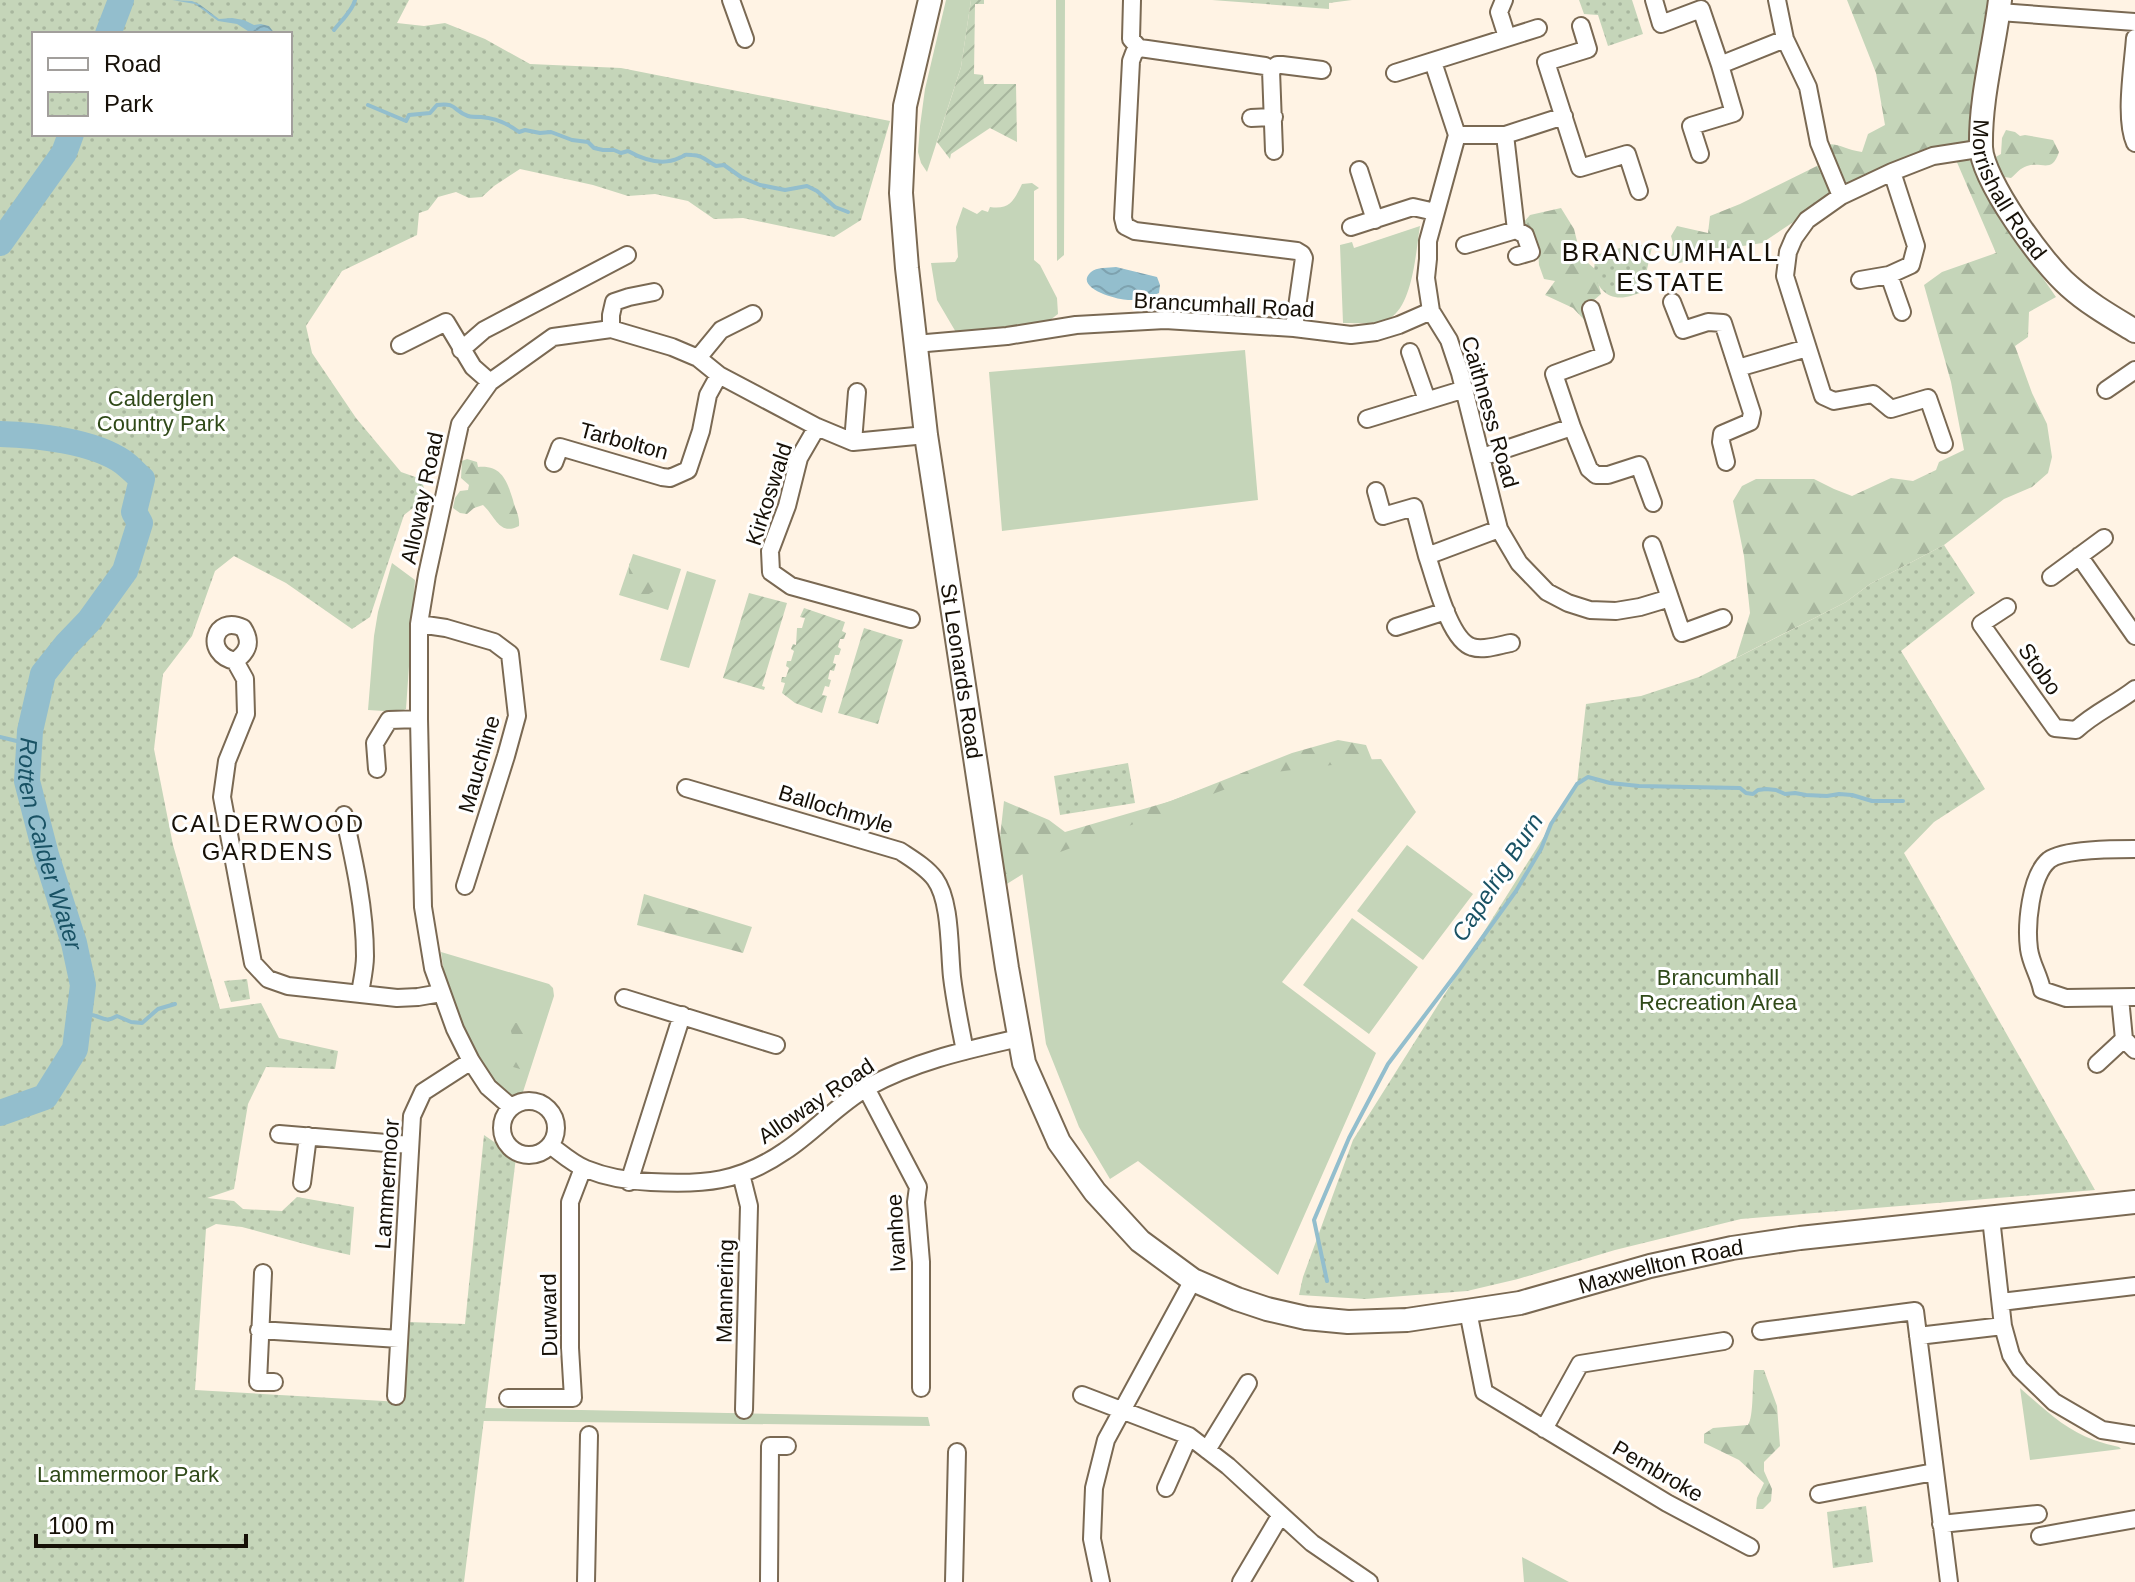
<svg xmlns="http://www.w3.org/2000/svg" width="2135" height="1582" viewBox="0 0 2135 1582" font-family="Arial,sans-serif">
<defs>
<pattern id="forest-firs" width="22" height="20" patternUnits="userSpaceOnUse" patternTransform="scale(2)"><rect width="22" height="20" fill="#c5d5b9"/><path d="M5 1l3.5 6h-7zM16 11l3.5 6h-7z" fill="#a8b69e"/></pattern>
<pattern id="park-dots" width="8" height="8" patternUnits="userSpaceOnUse" patternTransform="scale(2)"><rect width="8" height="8" fill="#c5d5b9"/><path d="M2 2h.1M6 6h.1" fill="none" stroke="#a8b69e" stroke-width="1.8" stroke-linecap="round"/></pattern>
<pattern id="garden-furrows" width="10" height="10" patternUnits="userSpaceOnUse" patternTransform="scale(2)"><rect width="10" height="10" fill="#c5d5b9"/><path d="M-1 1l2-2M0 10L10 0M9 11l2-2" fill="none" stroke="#a8b69e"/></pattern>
<pattern id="water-waves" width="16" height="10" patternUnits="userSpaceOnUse" patternTransform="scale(2)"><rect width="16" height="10" fill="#93becd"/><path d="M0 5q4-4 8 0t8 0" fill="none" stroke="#7ea2af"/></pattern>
</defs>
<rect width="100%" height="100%" fill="#fff3e4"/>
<path fill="#c5d5b9" d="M946 0H971L961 67 927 172 921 163 918 152 920 126 925 89Z
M1056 0H1065L1064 255 1057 261Z
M1032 183 1039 188 1034 191V260L1040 265 1057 298 1058 314 1050 320 957 334 937 300 931 263 955 262 958 257 956 227 963 207 977 214 982 210 988 212 990 207C1010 210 1014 200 1022 184Z
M1420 226C1416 251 1413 300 1393 316 1381 325 1358 323 1343 323L1340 245 1352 242 1354 248Z
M1245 350 1258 500 1002 531 989 372Z
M633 554 681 569 668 610 619 595Z
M392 563 415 580 406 709 399 712 368 710 374 636 378 612Z
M687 571 716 580 689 668 660 660Z
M1381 759 1416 812 1282 982 1376 1053 1278 1275 1138 1161 1110 1179 1079 1127 1046 1044 1020 857 1273 763Z
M1407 845 1473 894 1423 960 1357 911Z
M1352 918 1418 967 1369 1034 1303 985Z
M441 952 549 984 553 988 554 996 522 1095 510 1097C469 1059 448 1006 441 952Z
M2020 1388C2043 1408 2065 1430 2094 1440 2102 1443 2111 1445 2119 1447L2121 1449 2030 1460Z
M485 1408 928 1417 930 1426 483 1421Z
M1522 1557 1569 1582H1524Z"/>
<path fill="url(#forest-firs)" d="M1847 0H2000L1978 149 1852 191 1822 145C1840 142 1844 150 1862 152L1868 134 1885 125 1876 73Z
M2006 130 2015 132 2020 136 2025 135 2053 140 2059 152C2052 174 2042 161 2027 166 2020 168 2016 174 2011 178L1998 176 1992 159 2001 154 2002 138Z
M1964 159 1972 161 1992 204 2056 297 2029 312 2028 337 2015 346 2032 393 2047 424 2052 457 2048 473 2032 487 2004 499 1944 545 1870 584 1846 602 1736 658 1750 613 1744 556 1733 501 1742 486 1756 479H1814L1834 489 1852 496 1891 478 1913 481 1936 470 1939 462 1964 450 1951 382 1924 285 1942 272 1996 253 1956 160Z
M1827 161 1829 194 1826 205 1807 213 1762 243 1724 249 1680 263 1671 260 1673 243 1671 236 1677 226 1708 233 1710 216 1740 204Z
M1561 208 1574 229 1581 257 1595 269 1601 294 1593 301 1591 327 1573 308 1545 295 1555 281 1544 279 1539 265 1538 249 1526 240 1524 222 1530 215Z
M467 459 477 462 478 467C502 465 507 481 513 500 515 510 520 515 519 526 499 536 496 517 483 505L474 508 467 514 460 513 453 508 455 498 460 491 468 490 469 485 461 478 462 461Z
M638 556 656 563 659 569 656 580V590L640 599 632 591 636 585 629 573V564Z
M1338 740 1366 745 1372 760 1268 773 1055 854 994 892 1004 801 1049 820 1065 832 1171 801 1292 753Z
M644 894 752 927 743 953 637 925Z
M513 1023H518L524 1028 528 1035 526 1043 529 1053 520 1069 513 1067 509 1059 508 1048 515 1045 510 1028Z
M1754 1370H1764L1777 1406 1780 1446 1764 1462V1471L1772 1489 1771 1501 1763 1509H1756L1757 1498 1764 1483 1739 1460 1704 1443V1434L1713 1428 1748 1425C1754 1416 1752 1384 1754 1370Z"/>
<path fill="url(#park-dots)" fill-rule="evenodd" d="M0 0H409L397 23 424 26 445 23 485 39 530 64 621 68 890 121 861 220 834 237 743 218 714 219 688 201 655 194 628 196 593 185 520 169 494 186 482 197 469 198 456 192 438 197 428 210 419 213 417 235 342 271 306 326 312 353 356 418 401 472 421 479 427 497 404 515 370 617 352 629 286 583 234 556 215 571 192 636 163 674 154 749 173 845 220 1009 261 1003 279 1038 338 1051 335 1069 266 1067 248 1104 234 1189 207 1198 234 1201 243 1209 282 1211 297 1197 354 1207 350 1255 319 1248 242 1227 216 1224 206 1229 195 1390 401 1402 408 1322 465 1324 484 1135 516 1157 464 1582H0ZM34 34H290V134H34Z
M1212 0H1352L1329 3V9Z
M1579 0H1632L1643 34 1608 46 1598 15 1584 14Z
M1634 244 1652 247 1642 292C1634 295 1624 299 1615 297 1597 294 1588 267 1599 254Z
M1944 545 1975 593 1901 651 1985 789 1934 822 1904 853 2095 1190 1741 1219 1615 1250 1518 1279 1467 1291 1365 1299 1299 1295 1303 1277 1353 1140 1577 784 1586 704 1641 696 1699 677 1846 602 1870 584Z
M1128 763 1135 803 1060 815 1054 776Z
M247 979 250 999 231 1002 224 981Z
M1866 1506 1873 1562 1833 1568 1827 1512Z"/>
<path fill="url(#garden-furrows)" d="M971 0H984V4H975L974 74 983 75 984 84H1016L1017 142 990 128 951 154 950 159 937 142 961 67Z
M749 593 787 603 762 686 765 687 764 690 723 678Z
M804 608 845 622 842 631 846 633 844 639H840L838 647 841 649 839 655H835L833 663 836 664 834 671 830 670 828 679 831 680 829 687 825 686 822 695 827 696 822 713 795 703 782 693 785 683 781 682 782 677H786L789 668 786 666 787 661H791L794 651 791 649 793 644 796 645 797 628H802L805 618 800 617Z
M864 628 903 640 878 724 838 713Z"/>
<path fill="url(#water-waves)" d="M172 0 192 1 199 4 219 19 232 18 244 20 254 25 261 24 269 26 275 34 251 33 237 24 218 21 195 4Z
M1116 267 1157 277 1160 285 1159 293C1148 298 1139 300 1128 300 1117 300 1073 288 1091 272 1096 267 1109 268 1116 267Z"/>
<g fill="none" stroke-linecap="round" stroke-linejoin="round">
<path stroke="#93becd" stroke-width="4" d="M334 30C341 21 353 10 355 0
M368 105 406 121 409 115 430 113 437 105C457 102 453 111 468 116 471 117 478 117 481 117 496 118 507 123 519 132L525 130 540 133 551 132 572 140 588 142 594 148 603 150H614L621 153 628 151C644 160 662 166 679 158 688 155 681 154 692 155 702 155 707 161 716 166L724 165 741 177 760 185 785 190 807 186 817 191 835 207 848 212
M0 737 29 744
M79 1016C85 1015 91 1014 96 1016 105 1019 107 1022 117 1016L131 1022 142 1023 158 1009 175 1004
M1327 1281 1314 1220 1349 1138 1388 1064 1459 970 1516 891 1541 849 1551 824 1577 784 1588 777 1610 783 1639 786 1740 788 1746 793 1753 794 1758 790 1766 789 1776 790 1785 794 1795 793 1806 795 1827 796 1839 794 1852 795 1872 801H1903"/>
<g stroke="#93becd" stroke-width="26">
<path d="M108 34 121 0"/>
<path d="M0 243 64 153 71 134"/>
<path id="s1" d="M0 434C36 435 93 441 123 462 130 467 136 474 142 479L134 512 140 523 125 571 89 621 66 645 43 674 30 731 27 781 46 855 74 943 83 985 75 1049 45 1097 0 1113"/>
</g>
<g stroke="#7a6953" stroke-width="20">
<path id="street" d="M731 0 745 39
M1132 0 1131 39 1139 48
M1504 0 1499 12 1507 37
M1654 0 1661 24 1701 9 1720 65
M1777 0 1785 39 1808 87 1819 143 1841 196
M1999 12 2135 22
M1581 26 1588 49 1546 62 1580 168 1627 154 1639 191
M2135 38C2133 66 2124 119 2135 143
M1433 62 1457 135 1428 241V259L1426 278 1431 311 1449 340 1460 373 1499 529 1519 563 1547 592 1568 603 1590 610 1616 611 1640 607 1670 598 1682 633 1723 618
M1271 70 1277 65H1282L1322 70
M1395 73 1538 28
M1251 118 1274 117
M1457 135H1505L1564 116
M1274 151 1271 70 1265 66 1147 49 1139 48 1134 53 1131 61 1123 218 1125 226 1135 231 1297 251 1302 254 1304 258 1294 328
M1700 154 1691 126 1734 113 1720 65 1785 39
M1359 170 1375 220
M1351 227 1413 207 1435 212
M1516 230 1525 235 1531 252 1517 256
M1465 245 1516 230 1505 135
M1889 275 1902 312
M1860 280 1889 275 1911 265 1916 246 1892 172
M1672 302 1683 330 1708 322 1723 323 1752 413 1750 422 1722 434 1721 442 1726 462
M611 329 672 347 698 358 719 375 817 427 853 442
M915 344 1007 336 1076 325 1165 320 1294 328 1351 335 1376 332 1399 325 1431 311
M400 345 446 322 473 367 490 382
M461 350 484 330 627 255
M1410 352 1427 400
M698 358 721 330 753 314
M1738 368 1807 348
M2106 390 2135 370
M857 392 853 442 926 435
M1367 419 1465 389
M817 427 799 458 787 506 770 551 771 572 791 586 911 619
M1572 427 1554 374 1605 355 1591 309
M1944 444 1928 398 1891 409 1873 394 1834 401 1823 396 1785 276 1788 252 1794 238 1807 220 1841 196 1892 172 1933 156 1978 149 1981 151
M1482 457 1572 427 1589 469 1596 475H1608L1639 465 1653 503
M554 463 560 447 662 477 670 478 688 470 701 431 708 395 719 375
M1376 491 1383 516 1414 507 1427 556
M1499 529 1427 556C1435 578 1449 640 1472 647 1484 651 1499 645 1511 643
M1652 545 1670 598
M2079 556 2135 636
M2051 577 2104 538
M2007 607 1981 624 2055 728 2076 730C2094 713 2116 704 2135 689
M419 624 446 628 494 642 510 654 517 716 506 756 465 886
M1396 627 1446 611
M235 661C248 652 252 642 243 628 214 614 203 654 235 661L245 679 246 714 227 761 222 797 253 963 268 979 288 986 397 998 418 997 441 993
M419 719 423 907 433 968 455 1029 471 1061 488 1087 511 1107
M377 769 375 743 389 720 419 719V624L427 575 460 424 490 382 553 337 611 329V315L614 302 629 297 654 292
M686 788 900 851C912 859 926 867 935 879 951 901 949 949 952 977 955 1002 960 1026 965 1051
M344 815C354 860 365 909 365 956 365 968 362 981 360 993
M2135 849C2116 849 2063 849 2049 860 2030 876 2026 926 2029 949 2031 964 2039 975 2042 990L2066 998 2135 997
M624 998 776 1045
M2120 998 2124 1039 2135 1050
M2097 1064 2124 1039
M866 1088 918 1187 916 1202 921 1262V1388
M502 1128a27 27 0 1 1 54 0a27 27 0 1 1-54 0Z
M279 1134 410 1145
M550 1145C561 1153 573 1164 586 1169 608 1178 628 1181 651 1182 704 1185 740 1182 785 1151 814 1132 838 1104 868 1087 915 1061 967 1050 1019 1038
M741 1174 749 1206 744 1410
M629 1182 682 1015
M302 1183 308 1136
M1991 1218 2003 1326 2011 1355 2020 1369 2054 1402 2102 1430 2135 1435
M263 1273 258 1382H274
M2001 1302 2135 1286
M1468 1311 1484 1392 1667 1503 1750 1547
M259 1330 399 1339
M1761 1331 1915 1311 1949 1582
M1918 1336 2003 1326
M1082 1395 1189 1436 1228 1466 1312 1543 1369 1582
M396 1396 412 1116 423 1092 471 1061
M508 1398H573L570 1348V1202L583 1168
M1544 1429 1580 1364 1724 1341
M1207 1450 1248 1383
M1166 1488 1189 1436
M1819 1494 1934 1472
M1941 1524 2038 1514
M2040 1536 2135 1519
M586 1582 589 1435
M769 1582 770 1446H787
M954 1582 957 1452
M1101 1582 1092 1539 1094 1488 1106 1440 1193 1280
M1241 1582 1280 1516"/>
</g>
<g stroke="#7a6953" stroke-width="26">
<g id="secondary">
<path id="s2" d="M930 0 905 106 901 193 907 268 926 435 1007 968 1024 1063 1059 1142 1095 1192 1140 1241 1193 1280 1237 1299 1267 1309 1306 1318 1348 1322 1407 1320 1520 1303 1650 1266 1732 1248 1800 1238 2135 1202"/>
<path id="s3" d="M2000 0C1994 49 1980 98 1981 147 1982 180 2043 264 2069 286 2089 304 2112 317 2135 331"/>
</g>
</g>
<use href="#street" stroke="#fff" stroke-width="16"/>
<use href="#secondary" stroke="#fff" stroke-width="22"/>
</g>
<g text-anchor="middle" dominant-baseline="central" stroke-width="6" stroke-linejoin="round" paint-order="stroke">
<g font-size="22" fill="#161007" stroke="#fff">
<text stroke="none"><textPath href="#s3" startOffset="198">Morrishall Road</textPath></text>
<text transform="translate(1224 305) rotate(3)">Brancumhall Road</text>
<text transform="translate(1490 412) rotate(74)">Caithness Road</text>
<text transform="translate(624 441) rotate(15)">Tarbolton</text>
<text transform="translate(769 494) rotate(-72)">Kirkoswald</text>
<text transform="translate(422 498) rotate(-78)">Alloway Road</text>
<text transform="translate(2040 669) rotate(55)">Stobo</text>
<text stroke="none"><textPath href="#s2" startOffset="678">St Leonards Road</textPath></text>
<text transform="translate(479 764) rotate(-74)">Mauchline</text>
<text transform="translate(836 809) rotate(17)">Ballochmyle</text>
<text transform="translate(816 1101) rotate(-34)">Alloway Road</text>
<text transform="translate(387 1184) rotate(-86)">Lammermoor</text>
<text transform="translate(896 1233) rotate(-93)">Ivanhoe</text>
<text stroke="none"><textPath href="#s2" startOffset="1836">Maxwellton Road</textPath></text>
<text transform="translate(725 1291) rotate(-89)">Mannering</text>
<text transform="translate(549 1315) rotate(-91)">Durward</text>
<text transform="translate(1658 1471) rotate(30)">Pembroke</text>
</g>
<g font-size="22" fill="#304a19" stroke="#fff">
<text x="161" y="398">Calderglen<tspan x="161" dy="25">Country Park</tspan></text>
<text x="1718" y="977">Brancumhall<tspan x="1718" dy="25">Recreation Area</tspan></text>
<text x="128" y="1474">Lammermoor Park</text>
</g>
<g font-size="24" letter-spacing="2" fill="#161007" stroke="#fff">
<text x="268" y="823">CALDERWOOD<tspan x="268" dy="28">GARDENS</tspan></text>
</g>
<g font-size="24" font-style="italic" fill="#195264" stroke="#fff">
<text stroke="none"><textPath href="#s1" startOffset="556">Rotten Calder Water</textPath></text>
<text transform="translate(1497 877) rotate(-57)">Capelrig Burn</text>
</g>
<g font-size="26" letter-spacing="2" fill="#161007" stroke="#fff">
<text x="1671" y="252">BRANCUMHALL<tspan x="1671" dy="30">ESTATE</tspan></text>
</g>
</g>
<rect x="32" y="32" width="260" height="104" fill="#ffffff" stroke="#a29f9c" stroke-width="2"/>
<rect x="48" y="58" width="40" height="12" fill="#ffffff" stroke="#a29f9c" stroke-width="2"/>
<text x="104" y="72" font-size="24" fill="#161007">Road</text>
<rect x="48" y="92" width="40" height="24" fill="url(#park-dots)" stroke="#a29f9c" stroke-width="2"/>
<text x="104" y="112" font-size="24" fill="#161007">Park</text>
<path d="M36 1534v12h210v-12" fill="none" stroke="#161007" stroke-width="4"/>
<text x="48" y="1534" font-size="24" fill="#161007" stroke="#ffffff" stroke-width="6" paint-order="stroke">100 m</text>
</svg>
